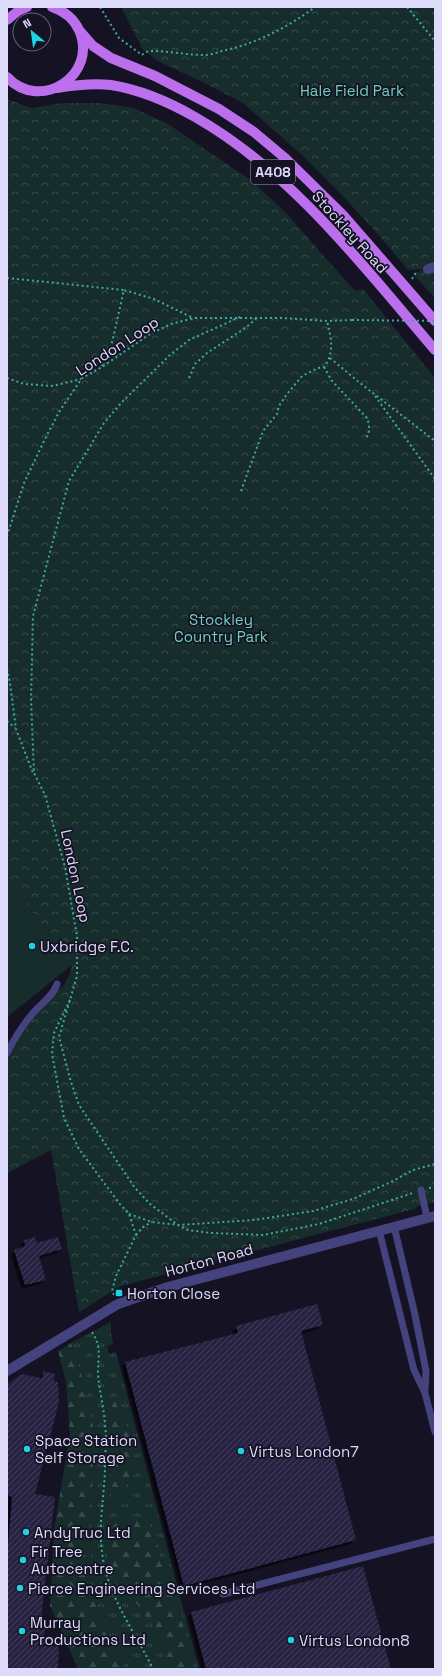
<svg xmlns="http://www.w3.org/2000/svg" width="442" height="1676" viewBox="0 0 442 1676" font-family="'Space Grotesk',sans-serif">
<defs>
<pattern id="grass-tufts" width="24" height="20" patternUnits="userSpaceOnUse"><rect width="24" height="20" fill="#162d2c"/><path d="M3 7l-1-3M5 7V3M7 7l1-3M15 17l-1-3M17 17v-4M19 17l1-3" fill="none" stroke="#374b4c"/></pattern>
<pattern id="forest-firs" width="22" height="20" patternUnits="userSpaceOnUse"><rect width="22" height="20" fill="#162d2c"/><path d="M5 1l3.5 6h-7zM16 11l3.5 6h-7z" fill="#374b4c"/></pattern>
<pattern id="park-crowns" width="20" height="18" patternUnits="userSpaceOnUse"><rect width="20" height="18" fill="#162d2c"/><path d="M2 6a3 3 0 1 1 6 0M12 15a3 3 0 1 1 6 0" fill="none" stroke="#374b4c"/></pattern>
<pattern id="building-hatch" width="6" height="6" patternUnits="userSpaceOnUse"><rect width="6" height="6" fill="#272043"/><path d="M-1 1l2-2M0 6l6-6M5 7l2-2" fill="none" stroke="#46405f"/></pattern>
<filter id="shadow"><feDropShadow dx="-3.5" dy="3.5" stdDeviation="0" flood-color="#0009"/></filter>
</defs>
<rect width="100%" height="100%" fill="#151224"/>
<path fill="url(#grass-tufts)" d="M111 1322V1332L113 1344 107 1346 109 1354 116 1352 199 1669H125L98 1613 90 1567 92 1496 82 1376 71 1343Z"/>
<path fill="url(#forest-firs)" d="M71 1343 82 1376 94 1430 90 1567 98 1613 125 1669H78L50 1606 54 1530 70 1434 66 1382 58 1351Z
M115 1401 130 1434 134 1471 125 1488 113 1499 110 1492 112 1433 105 1412V1404Z
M136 1516 149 1522 158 1546 159 1557 183 1625 188 1646 191 1669H167L164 1661 162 1642 151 1623 134 1600 118 1587 113 1578 105 1555V1539L107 1532 120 1520Z"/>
<path fill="url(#park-crowns)" d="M121 7H435V298L413 274 426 269 408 270 377 233 340 193 302 155 243 103 204 83 158 61 143 50Z
M7 99 31 108 62 103H100L134 108 168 124 252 181 285 212 355 291 363 289 435 378V1202L420 1205 414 1209 121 1286 79 1312 51 1150 7 1173V1058L34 1016 63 986 69 976 72 965 7 878Z"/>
<path fill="#162d2c" d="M7 878 72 965 7 1017Z"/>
<path fill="url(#building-hatch)" filter="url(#shadow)" d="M35 1237 37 1243 58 1237 62 1249 39 1256 46 1280 25 1285 14 1250 25 1246 24 1240Z
M317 1304 323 1325 301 1331 356 1540 184 1586 125 1362 238 1333 236 1326Z
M44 1371 55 1374 54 1381 58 1382 59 1402 35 1494 55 1497 41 1619H46L44 1646H59L58 1669H7V1559L12 1497 7 1495V1385L21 1374 42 1378Z
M363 1566 391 1669H206L191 1612Z"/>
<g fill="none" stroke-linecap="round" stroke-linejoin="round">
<path stroke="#3fa9a1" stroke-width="2" stroke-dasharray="2 3" stroke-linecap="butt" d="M100 7 119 38 142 55C145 52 148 51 152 51 169 51 186 55 204 55 210 55 216 53 222 51 255 44 287 28 315 7
M407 7 435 41
M7 278 124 290
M412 279 417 271
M240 317 189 340 171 354 122 402 104 423 69 481 33 616 31 700 34 773 45 795 65 867 77 936V976L59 1037 71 1082 79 1105 135 1188 150 1204 178 1225 188 1230 211 1233 263 1235 319 1224 413 1193
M330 358 360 383 435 441
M102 366 110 351 124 290 154 299 193 318
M324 367 332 381 367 418C370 426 370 433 365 440
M7 378 24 384 53 386 81 379
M189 378 195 364 207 353 244 329 256 319
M375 396 435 479
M241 491 263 431 277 414 279 406 287 394 302 376 318 368 324 367C335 352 331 338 327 321
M7 536 24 483 45 439 59 412 82 378 102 367 150 334 171 324 194 318H283L327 321 352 320
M7 669 10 683 16 729 33 773
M7 721 15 728
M70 1000 54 1033 52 1054 64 1118 79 1149 119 1203 129 1214 136 1235 116 1276 112 1291 114 1295
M429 1188 435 1187
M129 1214 152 1222 178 1225 254 1220 313 1211 353 1199 393 1181 413 1170 435 1164
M136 1235 143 1227 152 1222
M92 1332C102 1347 98 1357 98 1373 99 1390 104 1408 105 1425 107 1438 105 1451 105 1464 105 1495 98 1521 102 1552 107 1596 134 1630 153 1669"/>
<path stroke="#44437d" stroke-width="7" d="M7 1053C14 1039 23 1025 33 1013 41 1004 54 995 57 984
M421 1190 427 1218
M394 1226 415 1315 426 1371 425 1391
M379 1230 414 1370 425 1393 435 1432
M223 1594 435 1539"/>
<path stroke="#44437d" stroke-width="10" d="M428 269 435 267"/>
<path stroke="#44437d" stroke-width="10" d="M7 1371 118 1304 168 1287 435 1216"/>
<path stroke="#bb6fed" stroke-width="10" d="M7 20 18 11 27 7
M79 30 93 46 111 58 155 76 219 109 254 132 285 158 343 215 435 321
M7 77C40 113 99 75 79 30 74 19 64 11 52 7
M57 88C75 85 93 83 111 85 142 90 169 102 195 117 293 173 363 266 435 350"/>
<path stroke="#3fa9a1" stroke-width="2" stroke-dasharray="2 3" stroke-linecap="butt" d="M352 320 435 321"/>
</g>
<g fill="#1ed3e2" stroke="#151224" stroke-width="1.5">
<circle cx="32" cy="946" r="4"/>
<rect x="115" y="1289" width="8" height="8" rx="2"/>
<circle cx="27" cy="1449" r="4"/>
<circle cx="241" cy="1451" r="4"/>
<circle cx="26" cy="1532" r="4"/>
<circle cx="23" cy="1560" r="4"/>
<circle cx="20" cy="1588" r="4"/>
<circle cx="22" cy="1631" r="4"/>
<circle cx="291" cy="1640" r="4"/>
</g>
<g text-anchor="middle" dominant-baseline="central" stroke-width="3.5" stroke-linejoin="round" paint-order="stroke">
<rect fill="#151224" stroke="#a19eba" stroke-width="1" x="251" y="160" width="44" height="24" rx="3"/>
<g font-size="14" font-weight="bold" fill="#dddafa">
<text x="273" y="172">A408</text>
</g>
<g font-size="15" fill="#6ed2b7" stroke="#151224">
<text x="352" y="90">Hale Field Park</text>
<text x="221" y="619">Stockley<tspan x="221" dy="17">Country Park</tspan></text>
</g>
<g font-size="15" fill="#dddafa" stroke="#151224">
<text transform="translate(350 232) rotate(48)">Stockley Road</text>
<text transform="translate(117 346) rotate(-33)">London Loop</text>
<text transform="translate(76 876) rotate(78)">London Loop</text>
<text transform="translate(209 1260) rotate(-15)">Horton Road</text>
</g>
<g font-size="15" fill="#dddafa" stroke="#151224" text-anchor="start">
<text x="40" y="946">Uxbridge F.C.</text>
<text x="127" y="1293">Horton Close</text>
<text x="35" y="1440">Space Station<tspan x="35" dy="17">Self Storage</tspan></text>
<text x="249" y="1451">Virtus London7</text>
<text x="34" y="1532">AndyTruc Ltd</text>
<text x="31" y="1551">Fir Tree<tspan x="31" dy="17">Autocentre</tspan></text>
<text x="28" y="1588">Pierce Engineering Services Ltd</text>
<text x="30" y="1622">Murray<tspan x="30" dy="17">Productions Ltd</tspan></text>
<text x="299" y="1640">Virtus London8</text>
</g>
</g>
<rect width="442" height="1676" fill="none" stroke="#dddafa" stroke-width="16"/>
<g transform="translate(32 32) rotate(331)"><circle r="19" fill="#151224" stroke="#65627a"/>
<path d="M0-3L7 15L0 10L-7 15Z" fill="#1ed3e2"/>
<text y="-6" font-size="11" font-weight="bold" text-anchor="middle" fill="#dddafa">N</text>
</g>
</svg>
